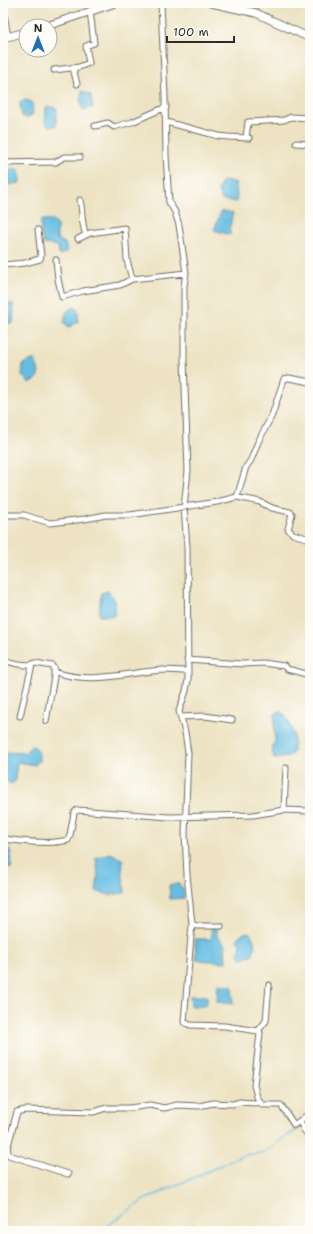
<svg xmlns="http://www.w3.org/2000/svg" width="313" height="1234" viewBox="0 0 313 1234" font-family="'Shantell Sans',sans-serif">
<rect width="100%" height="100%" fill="#fdfcf7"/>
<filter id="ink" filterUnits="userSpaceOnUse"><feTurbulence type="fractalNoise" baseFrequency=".025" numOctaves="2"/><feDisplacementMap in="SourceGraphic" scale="8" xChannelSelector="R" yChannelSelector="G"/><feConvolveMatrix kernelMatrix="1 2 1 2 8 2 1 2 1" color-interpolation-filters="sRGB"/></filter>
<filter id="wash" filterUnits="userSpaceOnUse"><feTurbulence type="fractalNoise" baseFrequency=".012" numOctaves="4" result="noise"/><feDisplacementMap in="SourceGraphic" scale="16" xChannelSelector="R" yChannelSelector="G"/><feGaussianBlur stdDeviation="0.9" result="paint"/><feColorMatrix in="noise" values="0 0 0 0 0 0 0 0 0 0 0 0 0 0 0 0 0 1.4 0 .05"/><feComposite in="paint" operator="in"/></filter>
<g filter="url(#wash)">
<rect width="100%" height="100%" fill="#ede3c3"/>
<path fill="#65bee2" stroke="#487486" d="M82 91 91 95 93 107 83 110 80 100Z
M26 100 32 102 33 114 27 118 22 116 20 107V101Z
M46 107H52L57 109 56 126H49L45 122Z
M3 168 19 169 20 183 6 185Z
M222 181 235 182 237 194 236 202 222 200 218 191Z
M221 211 233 213 230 226V235L214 230Z
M41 220H53L57 225V239L65 243 67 252 59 255 58 246 44 244 41 233Z
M3 303 13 304 14 312 13 323 3 324Z
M76 307 78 312V322L69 327 64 323C66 313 65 309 76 307Z
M35 359 39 372 37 379 29 383 22 376 23 364Z
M108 591C117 599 115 606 114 616H99L101 593Z
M280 711C287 713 293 731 294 739 295 744 292 747 293 752 290 758 281 758 274 759 273 755 272 750 273 746 274 741 275 745 275 740 274 731 274 723 275 714Z
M32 746C40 749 39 753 39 761L35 765 17 762 15 781 11 784 5 780H3V752L25 753 29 748Z
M3 843C11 847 13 859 11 868L3 869Z
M111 853 123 860 122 870 125 893 110 895 96 891 98 874 96 858Z
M179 884 183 889 184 898 170 899 169 885Z
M211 928 217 929V936L225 945 226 962 196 960 195 939H210L212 937Z
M247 932 250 933C255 940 257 949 251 956L248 955 245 959H242L238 953 241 946 237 940 240 935Z
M218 984 226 986H232L233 1004 217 1002Z
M190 996H207V1001L204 1006H191Z"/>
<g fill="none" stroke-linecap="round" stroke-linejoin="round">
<path stroke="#65bee2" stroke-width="1.5" d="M304 1126 310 1122
M100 1231 142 1201 241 1156 265 1152 285 1137 301 1128"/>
</g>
</g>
<g filter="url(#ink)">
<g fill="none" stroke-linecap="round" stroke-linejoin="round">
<g stroke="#6f6b60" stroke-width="7">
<path id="street" d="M161 3 165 96 166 156 169 202 175 212 179 225 186 273 184 286V359L188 471 184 507 187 547 188 680 186 691 179 711 185 732 188 753 185 834 187 875 192 924 197 926H221
M3 8 8 37
M73 68 77 84
M54 70 79 67 89 63 86 46 94 43 90 11
M166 122 219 136 228 137 249 138
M95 126 108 123 114 127 132 122 166 107
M246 138 248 122 284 120 291 117 310 118
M296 143 310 144
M3 163 56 162 64 157H80
M80 200C83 211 81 224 86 235
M78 239 90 233 125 228 127 260 132 279
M56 260 58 279 62 297 83 291 120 285 132 279 186 273
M3 265 25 263 40 259 41 256 38 230
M3 408V400
M237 497 246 467 251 460 258 442 272 415 284 379 289 378 310 382
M3 515H24L50 523 85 519 106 515H130L217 502 237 497 260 502 272 508 290 512 292 514 288 529 293 534 310 539
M3 660C12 662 27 668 35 663L53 666 56 672C91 685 128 672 163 670 171 670 179 671 187 671
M187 660 243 664 263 663 284 666 287 669 310 675
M20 716 32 665
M181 717 205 716 232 720
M46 721 54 677V669
M284 810 286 768
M3 839C23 841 49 845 68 840L70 835 74 813 77 810 169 817 253 815 284 810 310 811
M192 924 184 1022 190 1025 225 1026 258 1031
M258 1031 260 1033 254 1085 257 1097 262 1105H281L294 1125 310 1113
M258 1031 266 1021 269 985
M300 1122 304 1130 310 1137
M68 1174 9 1155 7 1149 17 1112 25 1110 94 1112 106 1108H130L150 1105 164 1108 177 1105 199 1106 213 1103 233 1104 239 1102 255 1103 260 1102
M191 1230V1231
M236 1231 238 1229 240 1231"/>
</g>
<g stroke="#6f6b60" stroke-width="9">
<path id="secondary" d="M211 3 256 13 310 38
M47 26 115 3
M3 38 26 32"/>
</g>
<use href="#street" stroke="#fff" stroke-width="5"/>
<use href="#secondary" stroke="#fff" stroke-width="7"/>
</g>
</g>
<rect width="313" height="1234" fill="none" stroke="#fdfcf7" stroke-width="16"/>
<g transform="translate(38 38)"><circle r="19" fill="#fdfcf7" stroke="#a9a8a5"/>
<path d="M0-3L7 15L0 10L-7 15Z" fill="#1f6fb2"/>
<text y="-6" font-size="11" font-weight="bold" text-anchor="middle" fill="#2b2b2b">N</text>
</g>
<path d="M167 36v6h67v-6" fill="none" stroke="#2b2b2b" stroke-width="2"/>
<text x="173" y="36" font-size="12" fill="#2b2b2b" stroke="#fdfcf7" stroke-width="3" paint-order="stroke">100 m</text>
</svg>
